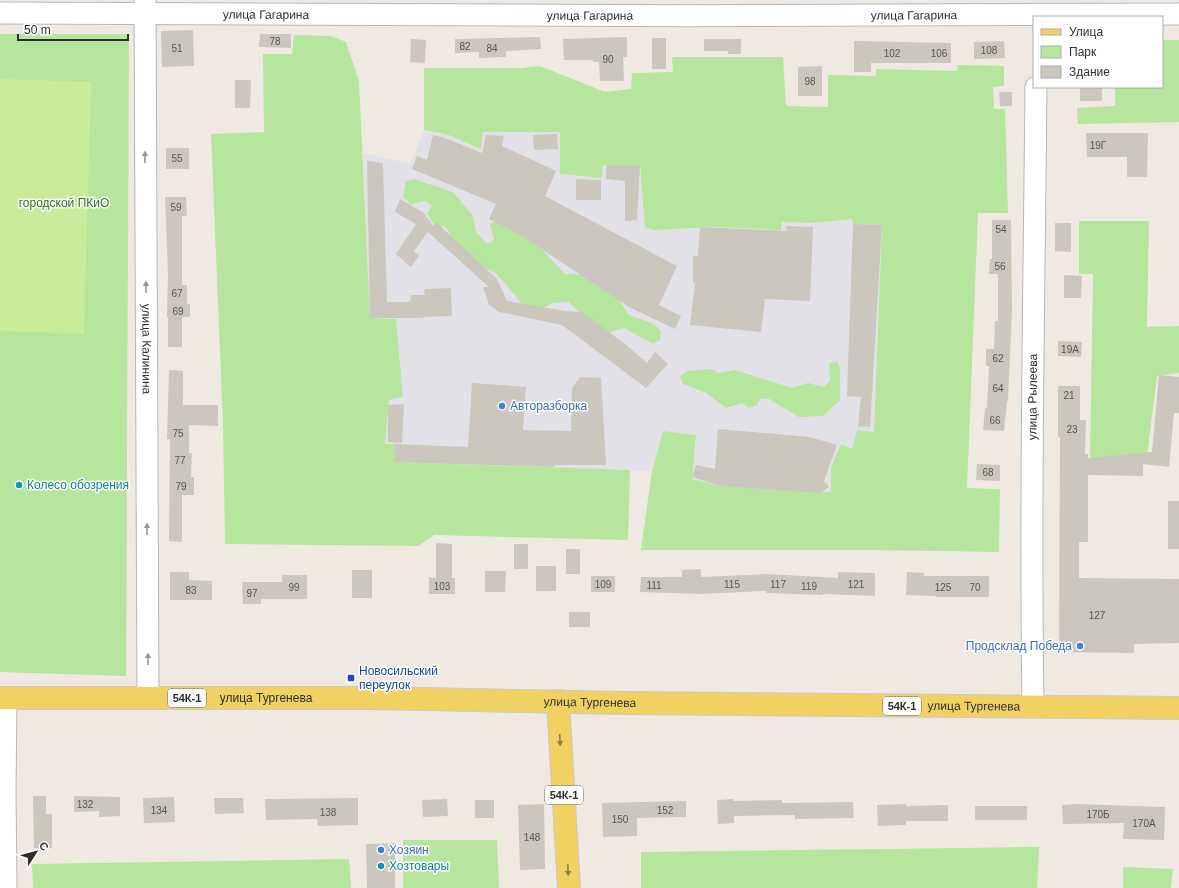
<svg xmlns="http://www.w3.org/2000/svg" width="1179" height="888" viewBox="0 0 1179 888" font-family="Helvetica,sans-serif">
<rect width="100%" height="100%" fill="#efe9e1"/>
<path fill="#e3e1e8" d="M424 130 446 134 481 149 483 132H560L601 178 603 165H640L645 226 653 230 714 227 781 230V222L813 223 852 219 853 224 882 225 874 432 852 450 841 444 831 468V492L720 486 691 479 696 435 663 431 652 471 394 462 385 444 389 400 402 397 396 319 370 318 363 153 410 164Z"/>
<path fill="#b6e59e" d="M0 34H129L126 676 0 672Z
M294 35 331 36 346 42 359 81 370 318 396 319 403 397 389 400 385 444H395L394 462 630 470 628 540 434 535 418 546 225 544 223 424 211 134 264 132 263 54H292Z
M1162 40H1179V122L1078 124 1077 108 1115 106V87H1162Z
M672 57H783L786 106 828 107V75L876 76V69L957 71 958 65 1004 66V86L993 87 994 109H1005L1008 213H978L967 488 1000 489 999 552 873 550H641L652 471 663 431 696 435 692 479 720 486 831 492V468L841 444 852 449 857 430 874 432 882 225 853 224 852 219 813 223 781 222V230L714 227 653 230 645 227 640 165H603L602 178 560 174V132H483L481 149 446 134 424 130V68H521L540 66 605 92 631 89 632 73 673 72Z
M414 179 453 192 473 216 476 232 487 244 494 240 490 224 497 220 526 232 565 274 589 275 616 296 629 315 654 324 661 332 660 340 653 344 624 328 609 332 593 326 569 302 553 303 538 310 523 305 496 273 459 256 449 232 444 226 436 227 427 214 432 206 426 201 411 204 403 197 406 181Z
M1079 221H1149L1147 327 1179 326V373L1157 376 1147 456 1090 458 1093 274H1079Z
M837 362 840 368V400L823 416 799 417 769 399 761 398 757 405 749 408 742 403 726 408 706 393 683 384 680 376 687 371 712 369 718 373 735 370 792 388 808 383 824 387 830 380 829 363Z
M403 840H497L499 888H403Z
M1039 847 1037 888H641V852Z
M349 859 351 888H33L32 864Z
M1123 867 1173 869 1171 888H1123Z"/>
<path fill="#c9ec9a" d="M0 79 91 82 84 334 0 331Z"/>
<path fill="#cbc7bf" d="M193 30 194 66 162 67 161 31Z
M260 34H291V48L259 47Z
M540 37 541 49 506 51V57L479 58V52L455 53V39Z
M627 37V57H623L624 81H600L599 62H593V60H564L563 39Z
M652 38H666V69H652Z
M411 39 426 40 425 63 410 62Z
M704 39H741V54H728V51H704Z
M854 41 951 43V63H871V72H854Z
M1004 41 1005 58 974 59V42Z
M822 66V96H798V67Z
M235 80H251L250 108H235Z
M1080 87H1102V101H1080Z
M999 92H1012V106H1000Z
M1086 133H1148L1147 177H1127V157H1087Z
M557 134 558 149 534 150 533 135Z
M433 135 445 138 482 153 486 135 504 136 502 146 556 171 545 196 677 266 659 305 681 316 675 329 629 307 522 236 489 219 496 204 412 169 417 156 427 160Z
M166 148H189V169H166Z
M367 161 383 163 387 302H410L411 295H425L424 289 451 288 452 316 423 317V318H370Z
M606 165H640L637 220 625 221V181L606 179Z
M576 179 601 180V200H576Z
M165 197H186L187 216H182V285H187V304H190V317H182V347H168V317H167L168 275Z
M400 199 423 212 433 226 436 222 497 279 507 301 565 311 582 312 625 344 647 363 655 352 668 364 646 388 562 325 499 312 489 305 483 287H489L428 232 414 251 419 256 411 267 396 254 416 224 395 212Z
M992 220H1011L1012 310 1008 401H1007L1004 431 983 430 985 408H987L989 366H986V349H994L995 321H998V274H989L990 259H992Z
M1055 223H1071V252L1055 251Z
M853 224 882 225 870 427 858 426 861 397 847 396Z
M786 226 813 227 810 301 765 299 761 332 690 325 695 283H693V256H698L700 227 787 231Z
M1064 275 1082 276 1081 298H1064Z
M1058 341 1082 342 1081 357 1058 356Z
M169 370 183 371V405H218V426L189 425V453H192L191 477H194V495H182V542L169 541 170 439H167Z
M1159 375 1179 377V413H1174L1169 467 1143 464V476L1088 475V542H1079V578L1179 579V643L1134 644V653L1059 652 1060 437H1058V386H1080V420H1086L1085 454H1088V458L1152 452Z
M580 377 601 378 606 465H554V467L394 462 395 444 468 447 472 383 526 387 523 430 571 431 572 388Z
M404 404 402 443 388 442V405Z
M718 429 810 437 837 445 824 481 829 487 820 493 720 486 692 477 696 465 715 469Z
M977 464 1000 465V481L976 480Z
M1168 501H1179V549H1168Z
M436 543 452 544V578H455V594H429V577L436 578Z
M514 544H528V569H514Z
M566 549H580V574H566Z
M536 566H556V591H536Z
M701 569V577L767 574 838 578V572L875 573V596L823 594V595L766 593V591L701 594 640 592 641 577H682V570Z
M352 570H372V598H352Z
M485 571H506L505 592H485Z
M170 572H189V580L212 581V600H170Z
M907 572 924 573V576H989V597H936V596L906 595Z
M282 575H307V599H261V604H243L242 582H282Z
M591 576H615V592H591Z
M569 612H590V627H569Z
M33 796H46V814H52V848H34Z
M74 796 120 797V816L99 817V811L74 812Z
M174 797 175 822 144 823 143 798Z
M214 798H243L244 813 215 814Z
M358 798V825L318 826 317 819 266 820 265 799Z
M447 799 448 816 423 817 422 800Z
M733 799V801L782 800V803L853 802 854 818 795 819V815L734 816V823L718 824 717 800Z
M475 800H494V818H475Z
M686 801V817L637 818V836L603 837 602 803Z
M544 804 545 869 520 870 518 805Z
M906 804V806L948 805V821H906V825L878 826 877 805Z
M1077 804 1165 807 1164 840 1123 839 1124 823 1063 824 1062 805Z
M975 806H1027V820H975Z
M395 843V888H367L366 844Z"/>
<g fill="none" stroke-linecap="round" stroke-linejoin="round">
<g stroke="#b4b7c1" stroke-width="23">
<g id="minor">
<path id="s1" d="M145 0 148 698"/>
<path id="s2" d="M0 13C393 16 786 17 1179 14"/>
<path d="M6 698 5 792 6 888"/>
<path id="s3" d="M1033 707C1030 500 1034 294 1036 87"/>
</g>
</g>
<g stroke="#c9c9c9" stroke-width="24">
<g id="major">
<path id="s4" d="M0 698H368L624 703 1179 708"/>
<path d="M558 701 569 888"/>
</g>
</g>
<use href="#minor" stroke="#fff" stroke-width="21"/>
<use href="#major" stroke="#f2d163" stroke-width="22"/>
</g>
<defs><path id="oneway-solid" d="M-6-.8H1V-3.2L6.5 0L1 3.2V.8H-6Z"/></defs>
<g fill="#969696">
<use href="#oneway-solid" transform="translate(145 157) rotate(-90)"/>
<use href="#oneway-solid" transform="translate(146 287) rotate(-90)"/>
<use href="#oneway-solid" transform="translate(147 529) rotate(-90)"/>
<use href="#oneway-solid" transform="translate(148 659) rotate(-91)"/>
</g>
<g fill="#908048">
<use href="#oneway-solid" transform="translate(560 740) rotate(87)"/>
<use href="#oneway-solid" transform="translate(568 870) rotate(88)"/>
</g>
<g fill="#3f7fe0" stroke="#fff" stroke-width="1.5">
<circle cx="502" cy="406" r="4"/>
<circle cx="1080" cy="646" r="4"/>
<circle cx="381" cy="850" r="4"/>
</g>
<g fill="#0f9aa8" stroke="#fff" stroke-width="1.5">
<circle cx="19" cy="485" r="4"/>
<circle cx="381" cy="866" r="4"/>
</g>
<rect fill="#1a4fb4" stroke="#fff" stroke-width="1.5" x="347" y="674" width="8" height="8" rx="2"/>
<g text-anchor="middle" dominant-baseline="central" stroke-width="3" stroke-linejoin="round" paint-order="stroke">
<g font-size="10" fill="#555452">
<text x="275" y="41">78</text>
<text x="465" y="46">82</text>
<text x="177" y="48">51</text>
<text x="492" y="48">84</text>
<text x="989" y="50">108</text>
<text x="892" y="53">102</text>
<text x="939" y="53">106</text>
<text x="608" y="59">90</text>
<text x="810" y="81">98</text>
<text x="1098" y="145">19Г</text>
<text x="177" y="158">55</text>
<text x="176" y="207">59</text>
<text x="1001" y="229">54</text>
<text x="1000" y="266">56</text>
<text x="177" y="293">67</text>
<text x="178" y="311">69</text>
<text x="1070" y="349">19А</text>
<text x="998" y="358">62</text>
<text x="998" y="388">64</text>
<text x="1069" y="395">21</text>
<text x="995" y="420">66</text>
<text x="1072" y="429">23</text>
<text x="178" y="433">75</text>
<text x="180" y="460">77</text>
<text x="988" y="472">68</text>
<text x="181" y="486">79</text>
<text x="603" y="584">109</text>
<text x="732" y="584">115</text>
<text x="778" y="584">117</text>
<text x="856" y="584">121</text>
<text x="654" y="585">111</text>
<text x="442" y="586">103</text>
<text x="809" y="586">119</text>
<text x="294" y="587">99</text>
<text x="943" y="587">125</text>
<text x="975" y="587">70</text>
<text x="191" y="590">83</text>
<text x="252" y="593">97</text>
<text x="1097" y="615">127</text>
<text x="85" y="804">132</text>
<text x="159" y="810">134</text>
<text x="665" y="810">152</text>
<text x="328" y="812">138</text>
<text x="1098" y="814">170Б</text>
<text x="620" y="819">150</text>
<text x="1144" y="823">170А</text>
<text x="532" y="837">148</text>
</g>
<g fill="#fff" stroke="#6d6d6d" stroke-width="1">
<rect x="168" y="689" width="38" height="18" rx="3"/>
<rect x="883" y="697" width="38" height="18" rx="3"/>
<rect x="545" y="786" width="38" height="18" rx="3"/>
</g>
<g font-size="11" font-weight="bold" fill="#2e2e2e">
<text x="187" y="698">54К-1</text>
<text x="902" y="706">54К-1</text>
<text x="564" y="795">54К-1</text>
</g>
<g font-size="12" fill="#2e2e2e" stroke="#fff">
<text stroke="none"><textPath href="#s2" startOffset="266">улица Гагарина</textPath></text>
<text stroke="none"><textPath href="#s2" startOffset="590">улица Гагарина</textPath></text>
<text stroke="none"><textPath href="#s2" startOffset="914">улица Гагарина</textPath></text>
<text stroke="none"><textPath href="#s1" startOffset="349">улица Калинина</textPath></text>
<text stroke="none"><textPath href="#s3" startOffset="310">улица Рылеева</textPath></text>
<text stroke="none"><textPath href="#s4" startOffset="266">улица Тургенева</textPath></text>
<text stroke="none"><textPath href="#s4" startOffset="590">улица Тургенева</textPath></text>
<text stroke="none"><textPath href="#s4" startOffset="974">улица Тургенева</textPath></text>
</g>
<g font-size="12" fill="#2c6e1b" stroke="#fff">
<text x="64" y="203">городской ПКиО</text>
</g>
<g font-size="12" fill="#366cbe" stroke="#fff" text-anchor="start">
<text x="510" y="406">Авторазборка</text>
<text x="1072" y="646" text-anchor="end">Продсклад Победа</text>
<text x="389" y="850">Хозяин</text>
</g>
<g font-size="12" fill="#0d838f" stroke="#fff" text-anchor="start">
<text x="27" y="485">Колесо обозрения</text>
<text x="389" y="866">Хозтовары</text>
</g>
<g font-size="12" fill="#164399" stroke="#fff" text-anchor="start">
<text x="359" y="671">Новосильский<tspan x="359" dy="14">переулок</tspan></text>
</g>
</g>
<rect x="1033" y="16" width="130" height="72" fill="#ffffff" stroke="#ababab"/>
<rect x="1041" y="29" width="20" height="6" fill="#f2d163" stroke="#ababab"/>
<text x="1069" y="36" font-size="12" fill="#2e2e2e">Улица</text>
<rect x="1041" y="46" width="20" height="12" fill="#b6e59e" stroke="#ababab"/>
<text x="1069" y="56" font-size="12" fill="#2e2e2e">Парк</text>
<rect x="1041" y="66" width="20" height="12" fill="#cbc7bf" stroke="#ababab"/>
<text x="1069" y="76" font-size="12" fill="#2e2e2e">Здание</text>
<g transform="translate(36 852) rotate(54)" stroke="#ffffff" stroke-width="3" paint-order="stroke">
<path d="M0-3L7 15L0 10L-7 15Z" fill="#2e2e2e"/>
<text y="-6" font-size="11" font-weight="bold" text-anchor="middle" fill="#2e2e2e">С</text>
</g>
<path d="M18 34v6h110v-6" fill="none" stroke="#2e2e2e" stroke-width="2"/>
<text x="24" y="34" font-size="12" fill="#2e2e2e" stroke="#ffffff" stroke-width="3" paint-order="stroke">50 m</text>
</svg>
